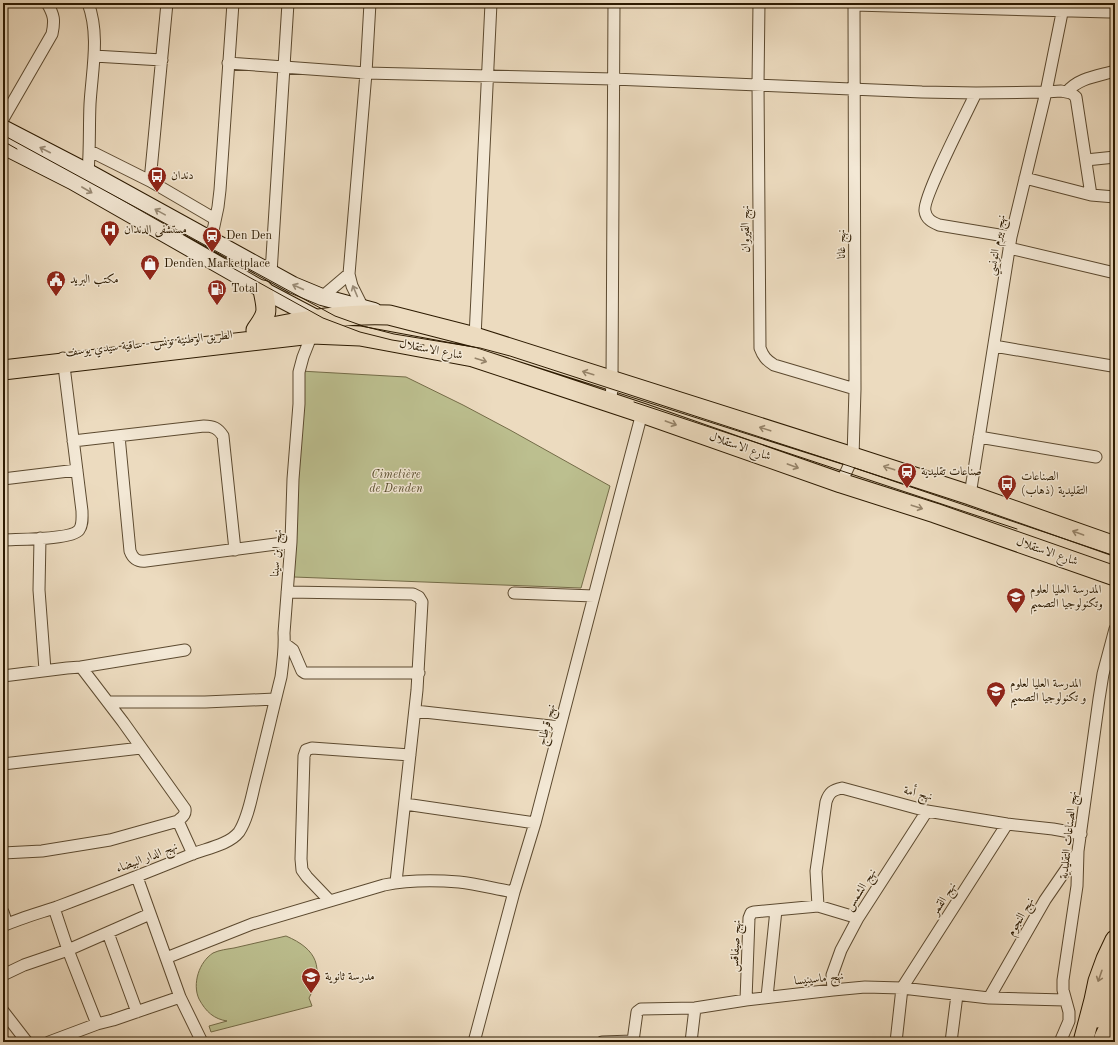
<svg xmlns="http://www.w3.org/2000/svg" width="1118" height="1045" viewBox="0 0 1118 1045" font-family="'Old Standard TT',Amiri,serif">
<rect width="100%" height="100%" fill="#ecdbbf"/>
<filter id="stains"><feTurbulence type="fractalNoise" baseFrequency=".005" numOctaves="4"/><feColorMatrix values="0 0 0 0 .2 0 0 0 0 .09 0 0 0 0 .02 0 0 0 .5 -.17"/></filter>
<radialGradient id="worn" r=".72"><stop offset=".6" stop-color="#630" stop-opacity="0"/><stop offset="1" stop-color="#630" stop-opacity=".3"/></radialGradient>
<path fill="#bcbf8f" stroke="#746c48" d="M300 371 406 377 463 405 510 430 610 486 581 588 294 577Z
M286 936C317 949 325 968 309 998L312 1006 211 1032 209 1026 227 1021C214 1019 206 1012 199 999 192 984 199 962 213 953 219 950 228 949 234 948 251 944 269 940 286 936Z"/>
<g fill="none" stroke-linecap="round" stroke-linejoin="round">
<path stroke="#6d7b6d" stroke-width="3" d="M3 1031 10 1042"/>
<g stroke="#5c4a30" stroke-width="13">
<path id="minor" d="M759 3 758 84 760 348C763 356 766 360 774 365L855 389
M854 5 1109 12 1113 11 1115 8
M94 56 162 60
M228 63 366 73 613 79 922 92 976 93 1046 92 1061 91 1071 93 1076 97 1091 195
M1067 92C1078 78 1098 76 1115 71
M976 93C968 110 922 199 925 211 926 219 932 222 939 225L1011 237
M3 119 52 34C55 20 54 15 47 3
M90 151 150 181 215 219
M1086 160 1115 157
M88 172C90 149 89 126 90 104 92 70 100 35 88 3
M1025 178 1091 195 1115 197
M150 181 167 3
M211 240 218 207 220 190 233 3
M1009 248 1115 273
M271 273 288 3
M322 297 349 274
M363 308 352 286 349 274 366 73 370 3
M475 337 491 3
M994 346 1112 366
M611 403 612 381 614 3
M119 436 130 551C133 559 137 562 146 561L291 542
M979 437 1096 457
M73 441 204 426C213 426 218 428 223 436L235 550
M3 479 77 470
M841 483 853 457 855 389 854 3
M970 495 1011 237 1046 92 1064 3
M40 538 39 590 45 670
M3 540C17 539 71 540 79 530 83 525 82 517 82 511L63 358
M287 592 413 594 419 597 422 602 417 690 396 882
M514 593 594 596
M285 644 293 650 302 671 305 673H419
M81 667 185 650
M3 676 67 668 81 667 123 722 185 809C186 815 182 817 178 821L110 840 42 851 3 853
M108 702H205L275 699
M415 711 560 727
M3 764 141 748
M405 804 535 823
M178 821 193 854
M137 877 180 997
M329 900 307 877 302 870 301 859 304 756 306 750 312 748 410 755
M54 908 68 950 97 1024
M3 912 7 924
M858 918 818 906 816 871 826 802C829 792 833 790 842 788L927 811 1007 824 1053 829 1081 834
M3 926C20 918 39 913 57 907 102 890 146 873 190 855 204 849 229 845 239 832 248 818 251 799 255 783 264 748 272 713 281 677 283 662 285 648 284 633L291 542 293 479 299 404V372L303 357 312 334
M108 933 137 1012
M166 958 252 924 384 885C408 880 434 880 459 882 477 884 496 889 514 892
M3 975 24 965 68 950 150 914
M833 990 832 975 841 950 858 918 927 811
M767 997 776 910
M989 998 1045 900 1078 852
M746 1000 749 918 751 913 754 912 818 906
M3 1011 27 1042
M49 1042 97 1024 113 1020 180 997 202 1042
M474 1042 514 892 535 823 619 500 642 413
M602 1042 633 1041 637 1012 641 1009 695 1008 746 1000 833 990 865 987 902 988 989 998 1065 1000
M691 1042 695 1008
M896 1042 902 988 1007 824
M951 1042 957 995
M1060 1042 1069 1021V1012L1063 990V980L1077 886 1078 851 1099 699 1103 674 1115 629"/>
</g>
<g stroke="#2c1a01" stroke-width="18">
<path id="secondary" d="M3 128 88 172 293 285 322 297 374 311
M3 146 72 181 263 290 322 321"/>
</g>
<g stroke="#2c1a01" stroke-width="21">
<path id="trunk" d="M268 328C309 320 347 313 389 315L475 337 853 457 970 495 1115 546
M256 330C269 312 267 311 263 290
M3 370 312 334 360 336 473 357 642 413 841 483 935 513 1115 576
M1097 1018 1115 984
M1083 1042 1094 1000 1098 981 1106 959 1115 940"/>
</g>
<g stroke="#2c1a01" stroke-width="23">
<path id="motorway" d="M1105 1038 1115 1017"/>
</g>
<use href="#minor" stroke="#f3e8d5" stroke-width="11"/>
<use href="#secondary" stroke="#f3e8d5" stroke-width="16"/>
<use href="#trunk" stroke="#ecdbbf" stroke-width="19"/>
<use href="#motorway" stroke="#ecdbbf" stroke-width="21"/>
<path stroke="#2c1a01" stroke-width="1" d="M3 135 335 316 363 326 394 334 480 348 510 356 849 466 1115 556
M3 141 17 149
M220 261 323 318 360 332 392 340 424 345
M634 402 1017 529"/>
</g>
<defs><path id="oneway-shaft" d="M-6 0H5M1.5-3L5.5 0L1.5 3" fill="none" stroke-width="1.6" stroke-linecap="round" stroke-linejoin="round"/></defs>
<g stroke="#998b76">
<use href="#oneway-shaft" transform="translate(45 150) rotate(-153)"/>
<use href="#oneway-shaft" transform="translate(87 190) rotate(30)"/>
<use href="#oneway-shaft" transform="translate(160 212) rotate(-151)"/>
<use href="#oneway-shaft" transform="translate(298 287) rotate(-156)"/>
<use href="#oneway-shaft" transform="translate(355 291) rotate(-113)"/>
</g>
<g stroke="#96846a">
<use href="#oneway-shaft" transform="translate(481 360) rotate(18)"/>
<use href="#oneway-shaft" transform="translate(588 373) rotate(-163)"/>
<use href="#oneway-shaft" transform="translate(671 423) rotate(20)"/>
<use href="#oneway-shaft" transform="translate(765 429) rotate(-162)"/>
<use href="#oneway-shaft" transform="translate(793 466) rotate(20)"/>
<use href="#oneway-shaft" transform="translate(889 468) rotate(-162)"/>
<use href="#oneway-shaft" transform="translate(917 507) rotate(18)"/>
<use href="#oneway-shaft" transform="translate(1078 533) rotate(-160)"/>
<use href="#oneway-shaft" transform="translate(1100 976) rotate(109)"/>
</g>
<defs>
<g id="bus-pin" transform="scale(1)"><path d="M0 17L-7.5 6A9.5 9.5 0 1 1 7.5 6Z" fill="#8f2418" stroke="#f3e8d5"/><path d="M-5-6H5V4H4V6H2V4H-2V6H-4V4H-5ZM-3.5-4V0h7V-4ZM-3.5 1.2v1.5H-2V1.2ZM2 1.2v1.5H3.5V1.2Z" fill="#fff"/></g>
<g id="hospital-pin" transform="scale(1)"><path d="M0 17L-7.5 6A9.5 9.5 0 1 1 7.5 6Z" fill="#8f2418" stroke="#f3e8d5"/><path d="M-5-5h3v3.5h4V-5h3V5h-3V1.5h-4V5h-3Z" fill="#fff"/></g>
<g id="station-pin" transform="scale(1)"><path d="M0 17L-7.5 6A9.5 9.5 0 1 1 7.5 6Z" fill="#8f2418" stroke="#f3e8d5"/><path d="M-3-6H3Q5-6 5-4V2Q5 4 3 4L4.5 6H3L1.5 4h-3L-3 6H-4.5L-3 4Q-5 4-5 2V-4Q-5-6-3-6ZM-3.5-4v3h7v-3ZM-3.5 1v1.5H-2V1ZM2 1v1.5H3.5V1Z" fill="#fff"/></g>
<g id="shop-pin" transform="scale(1)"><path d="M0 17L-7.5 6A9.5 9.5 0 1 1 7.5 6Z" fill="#8f2418" stroke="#f3e8d5"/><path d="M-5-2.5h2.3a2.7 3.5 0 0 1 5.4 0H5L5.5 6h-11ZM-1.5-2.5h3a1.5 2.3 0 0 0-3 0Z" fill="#fff"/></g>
<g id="civic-pin" transform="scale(1)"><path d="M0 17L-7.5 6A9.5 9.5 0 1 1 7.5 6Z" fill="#8f2418" stroke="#f3e8d5"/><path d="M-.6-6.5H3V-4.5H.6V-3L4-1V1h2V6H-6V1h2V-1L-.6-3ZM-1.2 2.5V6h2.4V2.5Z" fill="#fff"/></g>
<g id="fuel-pin" transform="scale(1)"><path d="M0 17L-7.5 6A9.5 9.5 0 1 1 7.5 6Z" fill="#8f2418" stroke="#f3e8d5"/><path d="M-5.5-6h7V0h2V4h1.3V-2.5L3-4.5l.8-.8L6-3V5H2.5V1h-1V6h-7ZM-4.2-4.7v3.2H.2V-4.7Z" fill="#fff"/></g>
<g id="university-pin" transform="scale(1)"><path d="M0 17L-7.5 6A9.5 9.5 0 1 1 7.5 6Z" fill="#8f2418" stroke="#f3e8d5"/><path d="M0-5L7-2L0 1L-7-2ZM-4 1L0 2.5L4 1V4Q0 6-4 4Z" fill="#fff"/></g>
<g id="school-pin" transform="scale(1)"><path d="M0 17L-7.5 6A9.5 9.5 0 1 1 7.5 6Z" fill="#8f2418" stroke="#f3e8d5"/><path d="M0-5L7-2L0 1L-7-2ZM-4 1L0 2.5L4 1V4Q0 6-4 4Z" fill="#fff"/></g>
</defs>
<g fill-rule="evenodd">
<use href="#bus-pin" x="157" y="176"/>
<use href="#hospital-pin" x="110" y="230"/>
<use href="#station-pin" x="212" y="236"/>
<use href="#shop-pin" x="150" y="264"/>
<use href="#civic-pin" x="56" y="280"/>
<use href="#fuel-pin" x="217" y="289"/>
<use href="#station-pin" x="907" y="472"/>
<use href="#bus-pin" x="1007" y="484"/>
<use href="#university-pin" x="1016" y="597"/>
<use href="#university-pin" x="996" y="691"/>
<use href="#school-pin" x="311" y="977"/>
</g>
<g text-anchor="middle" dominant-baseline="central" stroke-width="3" stroke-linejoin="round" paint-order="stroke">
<g font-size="12" fill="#2c1a01" stroke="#f3e8d5" text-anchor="start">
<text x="171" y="176">دندان</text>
<text x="124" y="230">مستشفى الدندان</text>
<text x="226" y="236">Den Den</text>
<text x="164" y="264">Denden Marketplace</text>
<text x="70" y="280">مكتب البريد</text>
<text x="231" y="289">Total</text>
<text x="921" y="472">صناعات تقليدية</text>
<text x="1021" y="477">الصناعات<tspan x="1021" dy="14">التقليدية (ذهاب)</tspan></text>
<text x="1030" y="590">المدرسة العليا لعلوم<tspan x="1030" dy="14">وتكنولوجيا التصميم</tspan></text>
<text x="1010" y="684">المدرسة العليا لعلوم<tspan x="1010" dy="14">و تكنولوجيا التصميم</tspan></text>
<text x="325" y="977">مدرسة ثانوية</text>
</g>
<g font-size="12" fill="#2c1a01" stroke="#f3e8d5">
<text transform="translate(746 229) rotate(-90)">نهج القيروان</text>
<text transform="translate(842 244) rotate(-90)">نهج غانا</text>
<text transform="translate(997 245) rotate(-80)">نهج بيرم التونسي</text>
<text transform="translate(149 344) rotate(-6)">الطريق الوطنية تونس - ساقية سيدي يوسف</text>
<text transform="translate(431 350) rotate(11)">شارع الاستقلال</text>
<text transform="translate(740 447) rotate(19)">شارع الاستقلال</text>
<text transform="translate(1047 552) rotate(19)">شارع الاستقلال</text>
<text transform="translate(277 553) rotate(-86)">نهج ابن سينا</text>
<text transform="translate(547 725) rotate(-76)">نهج قرطاج</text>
<text transform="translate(918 794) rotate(14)">نهج أمة</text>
<text transform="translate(1069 835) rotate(-84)">نهج الصناعات التقليدية</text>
<text transform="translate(147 858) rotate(-21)">نهج الدار البيضاء</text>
<text transform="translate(861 890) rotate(-57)">نهج الشمس</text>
<text transform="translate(944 899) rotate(-57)">نهج القمر</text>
<text transform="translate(1021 917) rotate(-60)">نهج النجوم</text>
<text transform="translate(736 946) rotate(-87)">نهج صيفاقس</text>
<text transform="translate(819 979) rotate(-6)">نهج ماسينيسا</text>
</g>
<g font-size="12" font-style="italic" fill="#574c2c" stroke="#f3e8d5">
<text x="396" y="475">Cimetière<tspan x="396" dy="14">de Denden</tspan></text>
</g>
</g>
<rect width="1118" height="1045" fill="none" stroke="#ecdbbf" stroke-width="16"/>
<rect x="4" y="4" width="1110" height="1037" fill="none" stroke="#2c1a01" stroke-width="2"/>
<rect x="8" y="8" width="1102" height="1029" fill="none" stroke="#2c1a01"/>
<rect width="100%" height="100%" filter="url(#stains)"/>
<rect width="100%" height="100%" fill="url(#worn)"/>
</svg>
